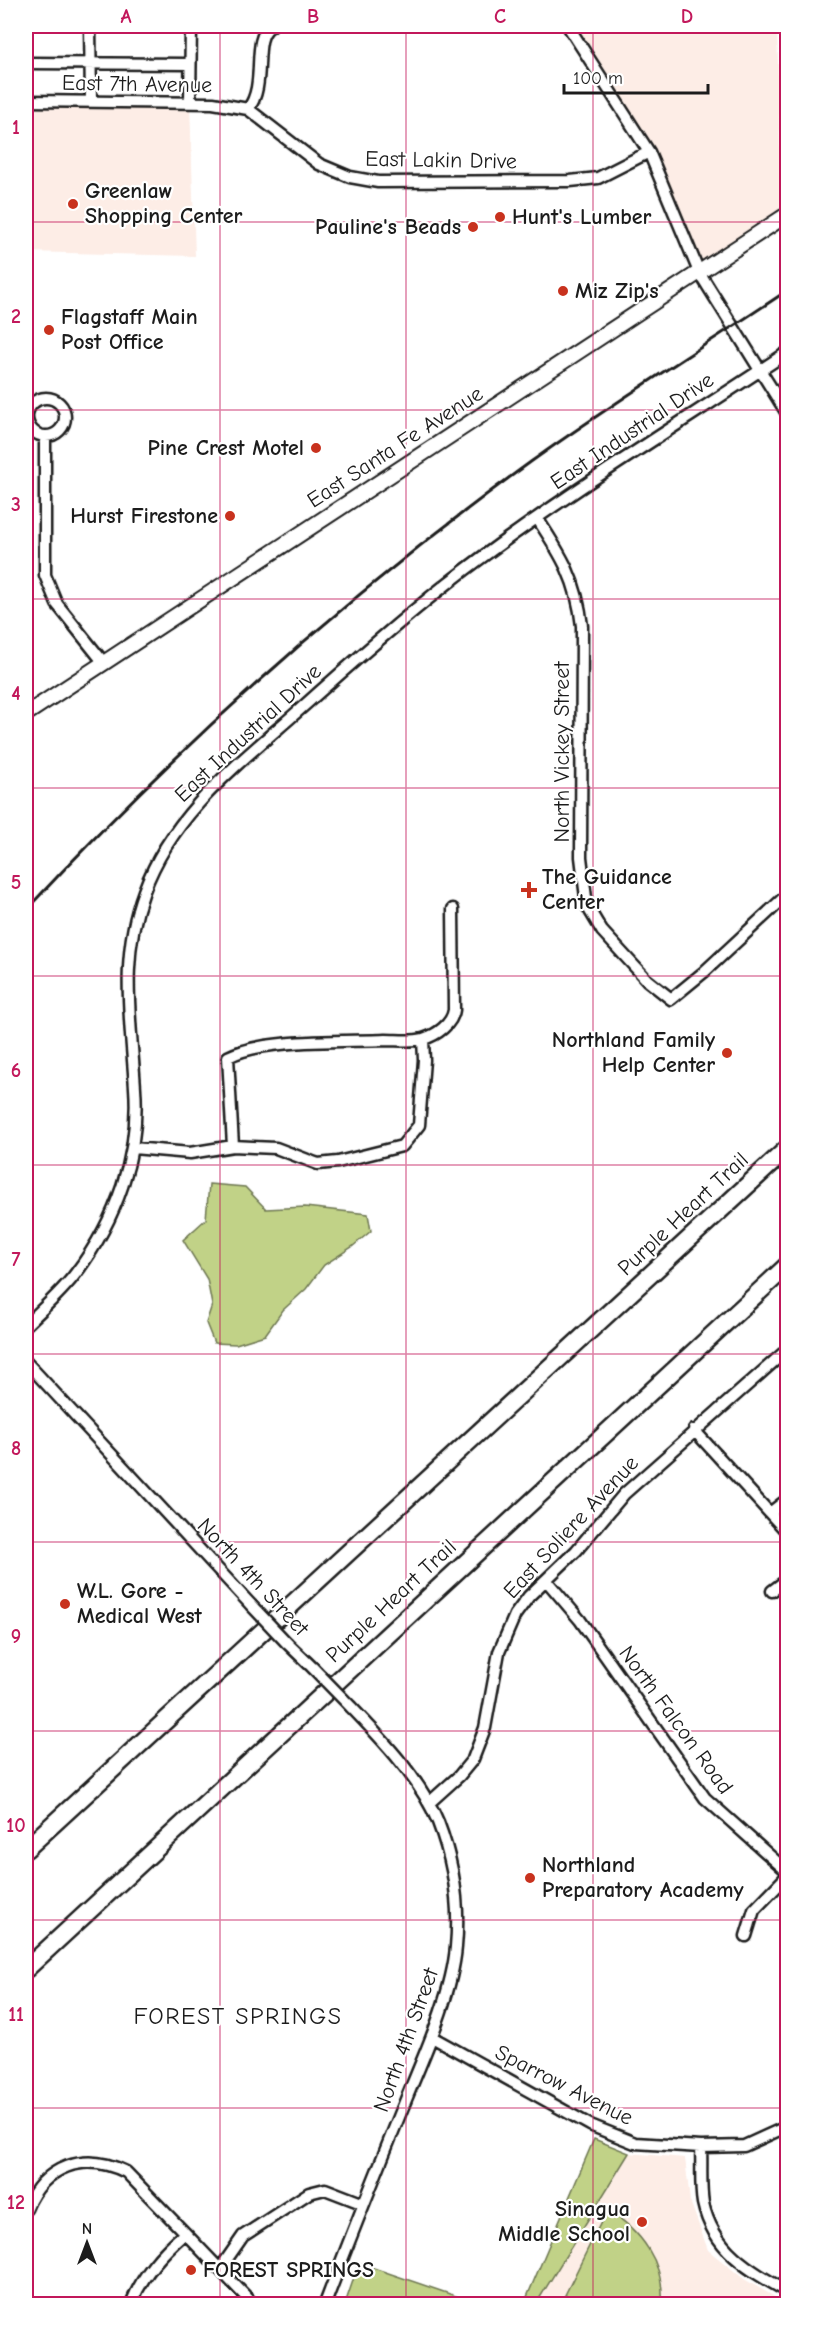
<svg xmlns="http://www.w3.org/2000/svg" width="813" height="2330" viewBox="0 0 813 2330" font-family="'Comic Neue',sans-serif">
<rect width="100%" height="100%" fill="#fff"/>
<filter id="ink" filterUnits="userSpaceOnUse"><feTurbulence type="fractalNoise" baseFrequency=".0167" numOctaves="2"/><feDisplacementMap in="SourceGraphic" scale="12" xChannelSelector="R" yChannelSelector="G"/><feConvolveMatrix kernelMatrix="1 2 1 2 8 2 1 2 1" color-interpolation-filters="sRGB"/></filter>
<g filter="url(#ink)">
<path fill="#fdede6" d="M568 26H777L782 218 699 272 649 152Z
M26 101 190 103 195 256 26 252Z
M629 2153 685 2158 690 2201 708 2250 744 2279 787 2304H536Z"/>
<path fill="#c1d287" stroke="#6e7752" stroke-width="1.5" d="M209 1184 245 1187 266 1209 305 1207 368 1214 371 1231 352 1247 324 1265 306 1289 283 1310 265 1335 236 1344 214 1343 206 1323 212 1305 207 1279 183 1240 206 1219Z
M594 2139 629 2153 536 2304H524Z
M607 2210C641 2230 665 2263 662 2304H567L564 2297Z
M359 2263 479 2304H345Z"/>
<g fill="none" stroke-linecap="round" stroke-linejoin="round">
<g stroke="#1c1c1c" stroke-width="15">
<path id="minor" d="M90 26 91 102
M568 26 649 152 699 272 788 415
M26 63 190 64
M26 101 213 103 248 109 319 164 350 177 378 182 570 181 598 178 649 152
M190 103 191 26
M248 109C268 84 250 38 271 26
M27 417a19 19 0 1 1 38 0a19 19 0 1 1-38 0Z
M45 436V575L57 604 104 663
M537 518C562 556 577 580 582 626L581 857 587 906 602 931 647 980 671 999 704 972 788 894
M233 1146 228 1057C264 1038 344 1042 386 1040 397 1040 412 1042 423 1039 437 1035 452 1024 454 1010L453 909
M133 1148 190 1153 233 1146 276 1148 318 1164 338 1162 402 1146 419 1125 424 1060 423 1039
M26 1325C42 1309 62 1292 76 1273 116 1220 140 1155 135 1088 131 1020 119 958 144 891 172 814 237 765 297 712 346 668 396 624 448 583 556 499 674 428 788 352
M26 1362 251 1605
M694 1430 788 1533
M770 1513 788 1499
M546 1580 580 1620 705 1798 788 1872
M772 1591 788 1579
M287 1643 313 1668
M429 1803 459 1776 473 1759 485 1728 499 1652 515 1615 529 1596 576 1551 624 1494 788 1349
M746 1936 754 1910 788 1875
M432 2037 590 2125 635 2143 701 2147 744 2146 788 2126
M701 2147C702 2165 700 2186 703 2203 713 2250 749 2270 788 2292
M26 2209C44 2166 84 2151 126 2172L185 2233
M220 2269 243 2236 309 2193 325 2189 364 2204
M131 2304C143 2274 161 2254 185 2233L253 2304
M325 2304C351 2235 379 2166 407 2097 425 2053 452 1994 456 1947 460 1905 453 1861 438 1822 421 1780 382 1739 351 1707"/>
</g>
<g stroke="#1c1c1c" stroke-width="18">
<path id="major" d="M26 714 788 214"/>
</g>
<g stroke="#1c1c1c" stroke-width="21">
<path id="highway" d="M26 1849 788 1148
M26 1969 788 1265"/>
</g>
<use href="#minor" stroke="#fff" stroke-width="10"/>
<use href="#major" stroke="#fff" stroke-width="14"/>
<use href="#highway" stroke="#fff" stroke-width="16"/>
<path stroke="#1c1c1c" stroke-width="3" d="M26 910C179 745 350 593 532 461 615 401 703 347 788 290"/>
<g stroke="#1c1c1c" stroke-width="15" stroke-linecap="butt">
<path id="minor-bridge" d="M251 1605 287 1643
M313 1668 351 1707"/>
</g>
<use href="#minor-bridge" stroke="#fff" stroke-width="10"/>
</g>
</g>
<path fill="none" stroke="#c2185b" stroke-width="1.5" stroke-opacity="0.55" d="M220 26V2304M406 26V2304M593 26V2304M26 222H788M26 410H788M26 599H788M26 788H788M26 976H788M26 1165H788M26 1354H788M26 1542H788M26 1731H788M26 1920H788M26 2108H788"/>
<g fill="#c8321e" stroke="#fff" stroke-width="2">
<circle cx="73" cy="204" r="6"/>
<circle cx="500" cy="217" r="6"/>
<circle cx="473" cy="227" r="6"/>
<circle cx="563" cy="291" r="6"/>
<circle cx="49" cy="330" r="6"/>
<circle cx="316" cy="448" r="6"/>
<circle cx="230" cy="516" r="6"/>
<path d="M526 881h6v6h6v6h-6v6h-6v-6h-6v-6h6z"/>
<circle cx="727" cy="1053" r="6"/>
<circle cx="65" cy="1604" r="6"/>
<circle cx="530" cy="1878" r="6"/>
<circle cx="642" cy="2222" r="6"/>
<circle cx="191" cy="2270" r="6"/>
</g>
<g text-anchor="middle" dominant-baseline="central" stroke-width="4.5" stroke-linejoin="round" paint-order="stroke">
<g font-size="22" fill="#1c1c1c" stroke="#fff">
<text transform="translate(137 84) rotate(1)">East 7th Avenue</text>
<text transform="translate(441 160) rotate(1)">East Lakin Drive</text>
<text transform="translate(632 431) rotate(-34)">East Industrial Drive</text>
<text transform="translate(395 447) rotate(-33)">East Santa Fe Avenue</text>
<text transform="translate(248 733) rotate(-43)">East Industrial Drive</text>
<text transform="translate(562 752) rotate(-90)">North Vickey Street</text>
<text transform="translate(683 1214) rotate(-43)">Purple Heart Trail</text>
<text transform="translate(571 1527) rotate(-47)">East Soliere Avenue</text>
<text transform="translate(253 1577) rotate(47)">North 4th Street</text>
<text transform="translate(391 1601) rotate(-43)">Purple Heart Trail</text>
<text transform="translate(676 1720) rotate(54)">North Falcon Road</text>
<text transform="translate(406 2040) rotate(-70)">North 4th Street</text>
<text transform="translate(564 2085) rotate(27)">Sparrow Avenue</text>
</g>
<g font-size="22" font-weight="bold" fill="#1c1c1c" stroke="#fff" text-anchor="start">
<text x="85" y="191">Greenlaw<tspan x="85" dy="25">Shopping Center</tspan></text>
<text x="512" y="217">Hunt's Lumber</text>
<text x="461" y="227" text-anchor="end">Pauline's Beads</text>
<text x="575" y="291">Miz Zip's</text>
<text x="61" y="317">Flagstaff Main<tspan x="61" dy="25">Post Office</tspan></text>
<text x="304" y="448" text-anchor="end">Pine Crest Motel</text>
<text x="218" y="516" text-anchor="end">Hurst Firestone</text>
<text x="542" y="877">The Guidance<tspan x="542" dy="25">Center</tspan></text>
<text x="715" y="1040" text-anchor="end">Northland Family<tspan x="715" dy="25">Help Center</tspan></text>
<text x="77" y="1591">W.L. Gore -<tspan x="77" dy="25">Medical West</tspan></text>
<text x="542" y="1865">Northland<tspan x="542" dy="25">Preparatory Academy</tspan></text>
<text x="630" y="2209" text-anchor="end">Sinagua<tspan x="630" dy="25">Middle School</tspan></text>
<text x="203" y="2270">FOREST SPRINGS</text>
</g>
<g font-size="24" letter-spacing="1.5" fill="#1c1c1c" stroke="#fff">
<text x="238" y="2016">FOREST SPRINGS</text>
</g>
</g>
<rect width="813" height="2330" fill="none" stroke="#fff" stroke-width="66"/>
<g transform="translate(87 2243)" stroke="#ffffff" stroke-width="4.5" paint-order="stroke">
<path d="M0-4.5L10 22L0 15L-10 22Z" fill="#1c1c1c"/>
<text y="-9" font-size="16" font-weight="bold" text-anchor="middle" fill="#1c1c1c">N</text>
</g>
<path d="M564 84v9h144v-9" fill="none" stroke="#1c1c1c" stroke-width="3"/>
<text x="573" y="84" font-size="18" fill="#1c1c1c" stroke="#ffffff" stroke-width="4.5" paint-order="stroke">100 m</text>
<rect x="33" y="33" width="747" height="2264" fill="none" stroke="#c2185b" stroke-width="2"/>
<g font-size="20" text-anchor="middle" font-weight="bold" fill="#c2185b">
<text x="126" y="23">A</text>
<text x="313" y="23">B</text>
<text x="500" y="23">C</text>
<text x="687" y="23">D</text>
<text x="16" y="134">1</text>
<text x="16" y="323">2</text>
<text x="16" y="511">3</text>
<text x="16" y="700">4</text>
<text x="16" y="889">5</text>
<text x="16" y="1077">6</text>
<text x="16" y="1266">7</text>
<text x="16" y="1455">8</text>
<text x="16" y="1643">9</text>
<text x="16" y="1832">10</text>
<text x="16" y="2021">11</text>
<text x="16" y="2209">12</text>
</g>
</svg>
